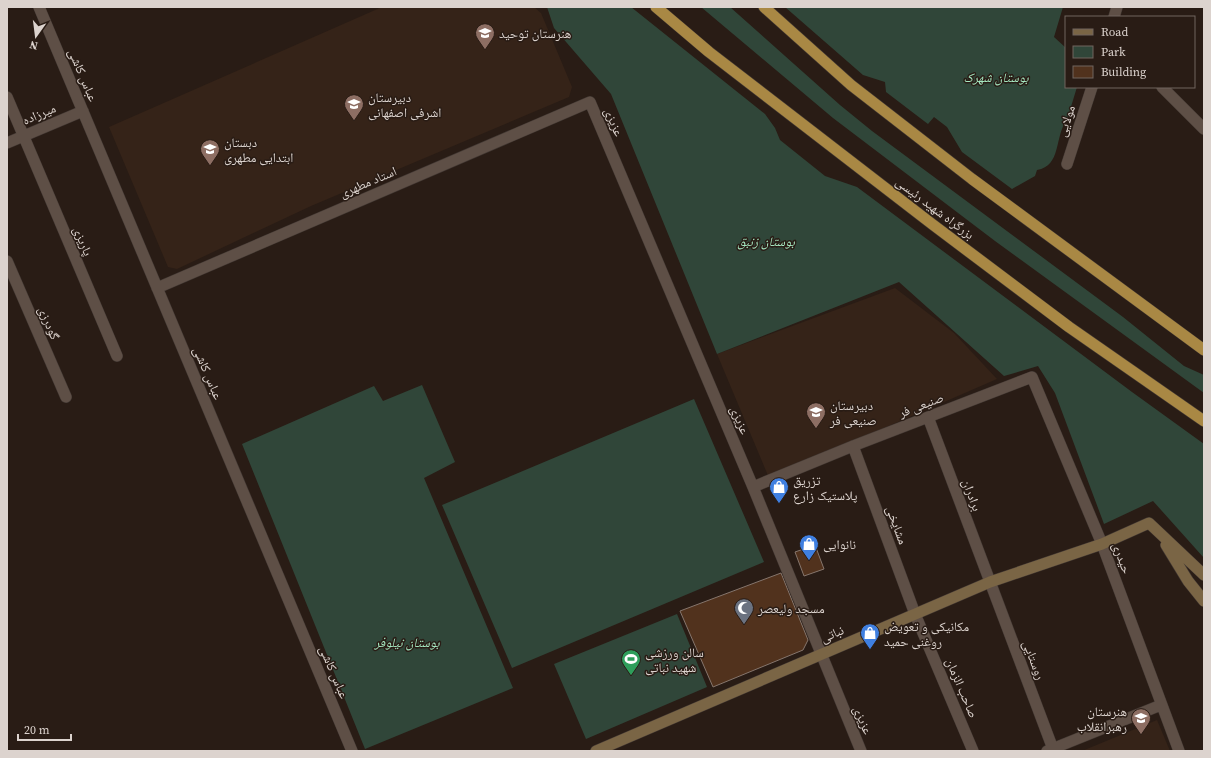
<svg xmlns="http://www.w3.org/2000/svg" width="1211" height="758" viewBox="0 0 1211 758" font-family="'Source Serif 4','Noto Naskh Arabic',serif">
<rect width="100%" height="100%" fill="#291c15"/>
<path fill="#352318" d="M382 7H534L541 13 572 87 569 97 311 206 177 269 168 267 109 127Z
M895 288 954 333 997 379 769 478 717 354Z
M1157 720 1170 751H1082Z"/>
<path fill="#304639" d="M547 7H631L765 114 775 128 780 140 825 176 857 187 1132 392 1204 444V558L1153 501 1104 524 1055 393 1038 366 1004 376 899 282 717 354 611 94 554 28Z
M701 7H730L840 105 872 131 1123 317 1184 366 1204 375V393L995 241 833 118Z
M785 7H1063L1054 37 1066 48V87H1077L1067 120C1054 136 1062 166 1037 170L1035 176 1012 189 962 152 947 127 934 117 928 124 924 121 886 92 885 82 863 75Z
M422 385 455 462 424 478 513 688 365 749 242 444 374 386 383 401Z
M694 399 764 562 512 668 442 505Z
M677 614 707 687 586 739 554 664Z"/>
<path fill="#51321d" stroke="#86766d" d="M815 545 824 569 804 576 795 552Z
M781 573 808 640 803 650 713 687 680 611Z"/>
<g fill="none" stroke-linecap="round" stroke-linejoin="round">
<g stroke="#423833" stroke-width="12">
<path id="minor" d="M39 7 352 751
M1114 17 1117 7
M1162 87 1204 129
M7 97 117 356
M7 143 83 111
M1067 164 1092 87
M7 261 66 397
M157 288 590 102 753 487 861 751
M928 417 1053 749
M853 446 915 614 973 751
M753 487 853 446 1032 377 1102 544 1179 751
M1047 751 1161 705"/>
</g>
<g stroke="#423833" stroke-width="12">
<path id="secondary" d="M1166 545 1188 581 1204 601
M596 751 990 582 1102 544 1149 523 1204 575"/>
</g>
<g stroke="#423833" stroke-width="12">
<path id="trunk" d="M656 7 709 52 932 224 1069 327 1204 421
M764 7 851 85 972 179 1204 350"/>
</g>
<use href="#minor" stroke="#5e4f46" stroke-width="11"/>
<use href="#secondary" stroke="#7a6545" stroke-width="11"/>
<use href="#trunk" stroke="#a98844" stroke-width="11"/>
</g>
<defs>
<g id="school-pin" transform="scale(1)"><path d="M0 17L-7.5 6A9.5 9.5 0 1 1 7.5 6Z" fill="#8d6e63" stroke="#291c15"/><path d="M0-5L7-2L0 1L-7-2ZM-4 1L0 2.5L4 1V4Q0 6-4 4Z" fill="#fff"/></g>
<g id="shop-pin" transform="scale(1)"><path d="M0 17L-7.5 6A9.5 9.5 0 1 1 7.5 6Z" fill="#3f7fe0" stroke="#291c15"/><path d="M-5-2.5h2.3a2.7 3.5 0 0 1 5.4 0H5L5.5 6h-11ZM-1.5-2.5h3a1.5 2.3 0 0 0-3 0Z" fill="#fff"/></g>
<g id="mosque-pin" transform="scale(1)"><path d="M0 17L-7.5 6A9.5 9.5 0 1 1 7.5 6Z" fill="#6b7280" stroke="#291c15"/><path d="M3.5-4.9A6 6 0 1 0 3.5 4.9A5 5 0 1 1 3.5-4.9Z" fill="#fff"/></g>
<g id="stadium-pin" transform="scale(1)"><path d="M0 17L-7.5 6A9.5 9.5 0 1 1 7.5 6Z" fill="#2e9e5b" stroke="#291c15"/><path d="M0-5a6.5 5 0 1 0 0 10a6.5 5 0 1 0 0-10ZM-3.5-1.8h7v3.6h-7Z" fill="#fff"/></g>
</defs>
<g fill-rule="evenodd">
<use href="#school-pin" x="485" y="33"/>
<use href="#school-pin" x="354" y="104"/>
<use href="#school-pin" x="210" y="149"/>
<use href="#school-pin" x="816" y="412"/>
<use href="#shop-pin" x="779" y="487"/>
<use href="#shop-pin" x="809" y="544"/>
<use href="#mosque-pin" x="744" y="608"/>
<use href="#shop-pin" x="870" y="633"/>
<use href="#stadium-pin" x="631" y="659"/>
<use href="#school-pin" x="1141" y="718"/>
</g>
<g text-anchor="middle" dominant-baseline="central" stroke-width="3" stroke-linejoin="round" paint-order="stroke">
<g font-size="13" fill="#dcd3ce" stroke="#291c15" text-anchor="start">
<text x="499" y="33">هنرستان توحید</text>
<text x="368" y="97">دبیرستان<tspan x="368" dy="15">اشرفی اصفهانی</tspan></text>
<text x="224" y="142">دبستان<tspan x="224" dy="15">ابتدایی مطهری</tspan></text>
<text x="830" y="405">دبیرستان<tspan x="830" dy="15">صنیعی فر</tspan></text>
<text x="793" y="480">تزریق<tspan x="793" dy="15">پلاستیک زارع</tspan></text>
<text x="823" y="544">نانوایی</text>
<text x="758" y="608">مسجد ولیعصر</text>
<text x="884" y="626">مکانیکی و تعویض<tspan x="884" dy="15">روغنی حمید</tspan></text>
<text x="645" y="652">سالن ورزشی<tspan x="645" dy="15">شهید نباتی</tspan></text>
<text x="1127" y="711" text-anchor="end">هنرستان<tspan x="1127" dy="15">رهبرانقلاب</tspan></text>
</g>
<g font-size="13" fill="#dcd3ce" stroke="#291c15">
<text transform="translate(83 75) rotate(67)">عباس کاشی</text>
<text transform="translate(39 114) rotate(-23)">میرزاده</text>
<text transform="translate(1066 121) rotate(-72)">مولايی</text>
<text transform="translate(614 122) rotate(67)">عزیزی</text>
<text transform="translate(368 182) rotate(-23)">استاد مطهری</text>
<text transform="translate(935 208) rotate(37)">بزرگراه شهید رئیسی</text>
<text transform="translate(83 241) rotate(67)">پاریزی</text>
<text transform="translate(49 323) rotate(67)">گودرزی</text>
<text transform="translate(208 373) rotate(67)">عباس کاشی</text>
<text transform="translate(921 405) rotate(-21)">صنیعی فر</text>
<text transform="translate(740 420) rotate(67)">عزیزی</text>
<text transform="translate(972 495) rotate(70)">برادران</text>
<text transform="translate(897 525) rotate(70)">مشایخی</text>
<text transform="translate(1122 558) rotate(70)">حیدری</text>
<text transform="translate(832 634) rotate(-23)">نباتی</text>
<text transform="translate(1034 660) rotate(69)">روستایی</text>
<text transform="translate(334 672) rotate(67)">عباس کاشی</text>
<text transform="translate(962 688) rotate(67)">صاحب الزمان</text>
<text transform="translate(863 720) rotate(67)">عزیزی</text>
</g>
<g font-size="13" font-style="italic" fill="#a6e9c2" stroke="#291c15">
<text x="996" y="77">بوستان شهرک</text>
<text x="766" y="241">بوستان زنبق</text>
<text x="407" y="642">بوستان نیلوفر</text>
</g>
</g>
<rect width="1211" height="758" fill="none" stroke="#dcd3ce" stroke-width="16"/>
<rect x="1065" y="16" width="130" height="72" fill="#291c15" stroke="#71655f"/>
<rect x="1073" y="29" width="20" height="6" fill="#7a6545" stroke="#71655f"/>
<text x="1101" y="36" font-size="12" fill="#dcd3ce">Road</text>
<rect x="1073" y="46" width="20" height="12" fill="#304639" stroke="#71655f"/>
<text x="1101" y="56" font-size="12" fill="#dcd3ce">Park</text>
<rect x="1073" y="66" width="20" height="12" fill="#51321d" stroke="#71655f"/>
<text x="1101" y="76" font-size="12" fill="#dcd3ce">Building</text>
<g transform="translate(36 36) rotate(194)" stroke="#291c15" stroke-width="3" paint-order="stroke">
<path d="M0-3L7 15L0 10L-7 15Z" fill="#dcd3ce"/>
<text y="-6" font-size="11" font-weight="bold" text-anchor="middle" fill="#dcd3ce">N</text>
</g>
<path d="M18 734v6h53v-6" fill="none" stroke="#dcd3ce" stroke-width="2"/>
<text x="24" y="734" font-size="12" fill="#dcd3ce" stroke="#291c15" stroke-width="3" paint-order="stroke">20 m</text>
</svg>
